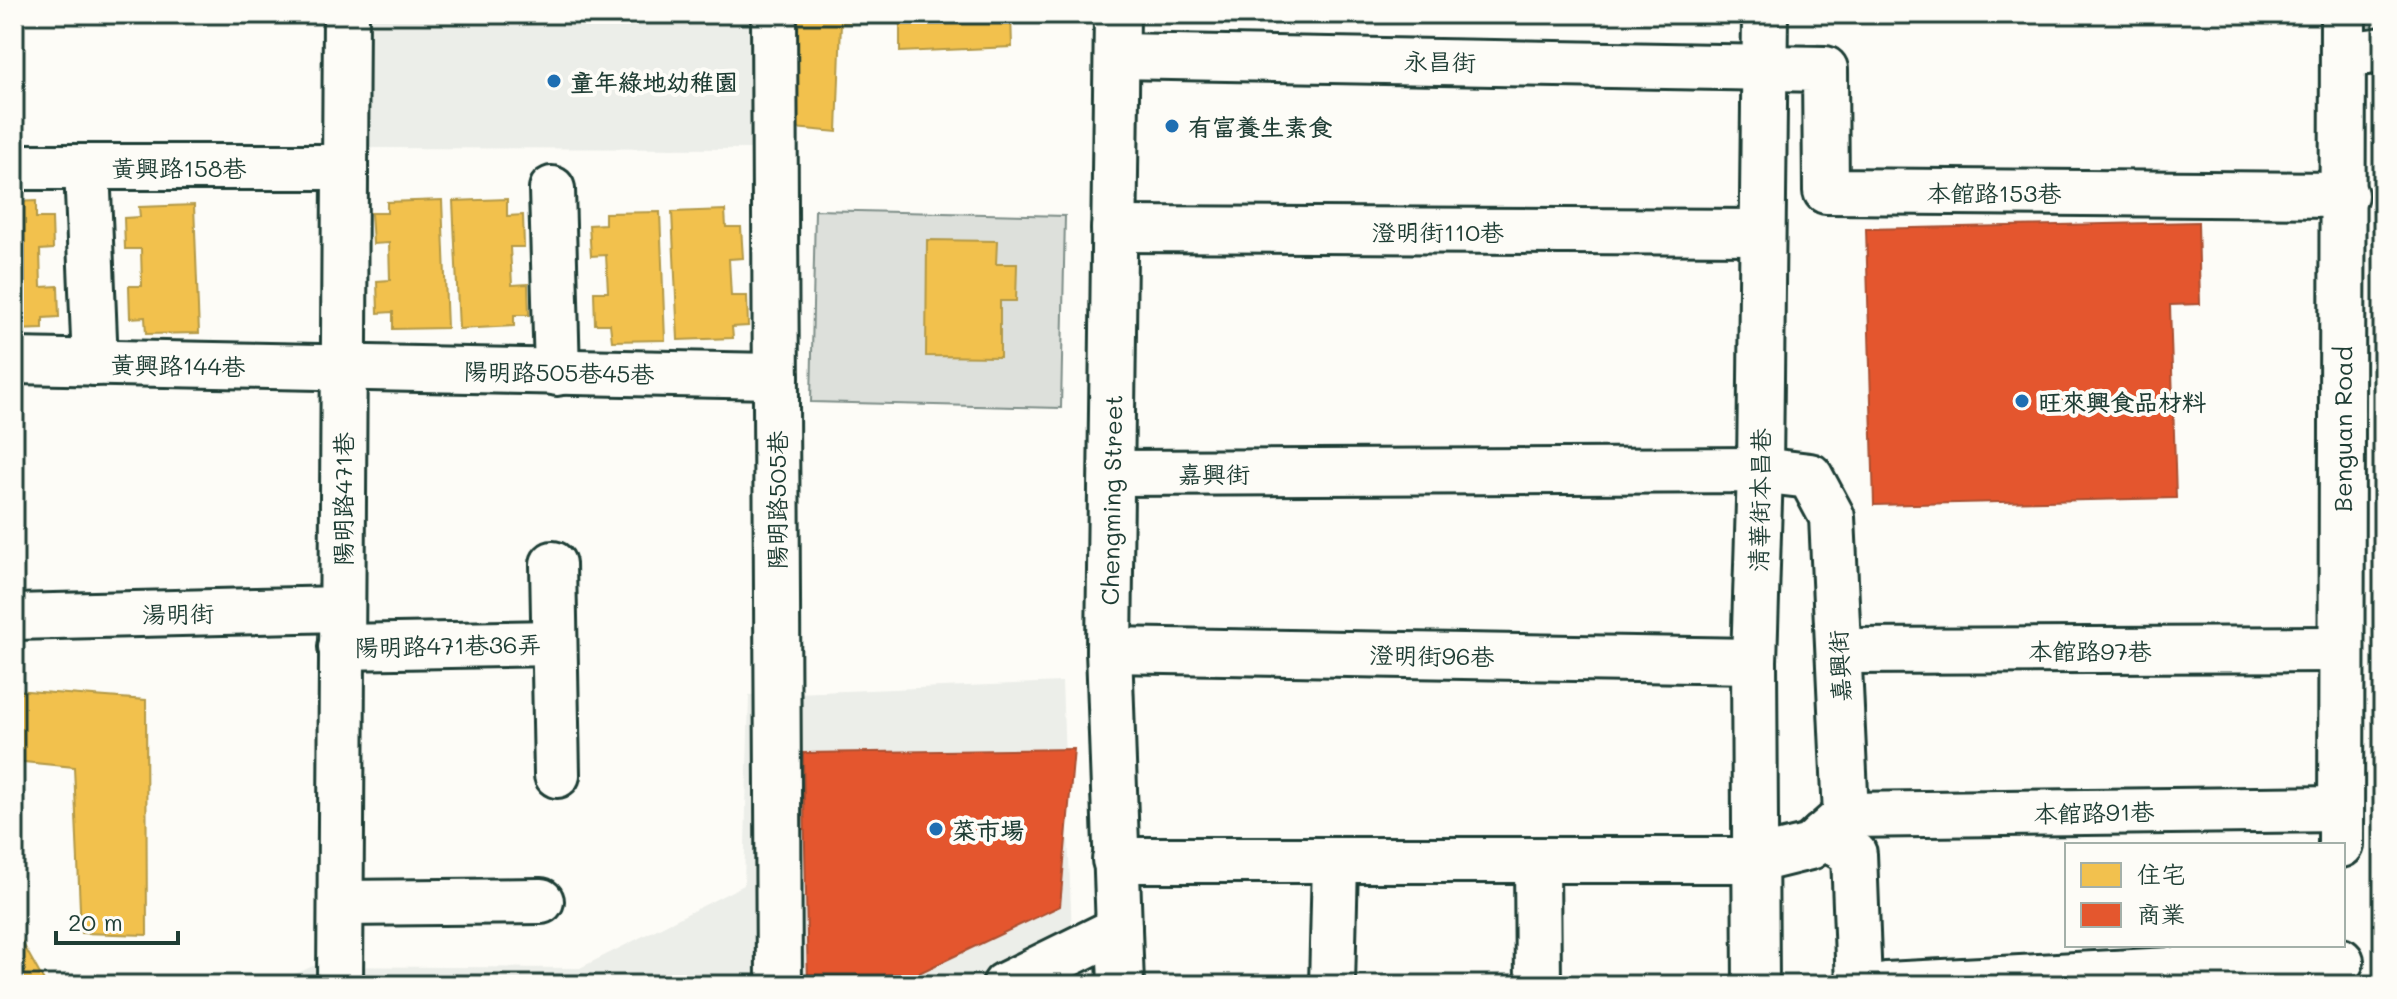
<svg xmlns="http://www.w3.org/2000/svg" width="2397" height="999" viewBox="0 0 2397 999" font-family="Mali,'LXGW WenKai TC',sans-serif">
<rect width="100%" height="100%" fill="#fdfcf7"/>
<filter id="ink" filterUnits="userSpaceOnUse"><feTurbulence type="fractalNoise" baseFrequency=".0125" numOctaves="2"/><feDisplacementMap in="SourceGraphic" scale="16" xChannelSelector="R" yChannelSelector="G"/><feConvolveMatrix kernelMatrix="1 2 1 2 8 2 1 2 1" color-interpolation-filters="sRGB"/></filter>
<g filter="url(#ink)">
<path fill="#eceee9" d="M353 14H755L753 149 353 148Z
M1062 682 1074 985H272L313 966 580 968 744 885 749 695Z"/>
<path fill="#dde0db" stroke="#7e8e88" stroke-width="2" d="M815 210 1065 216 1061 408 811 402Z"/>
<path fill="#f2c14e" stroke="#b39946" stroke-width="2" d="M777 14H894V19L841 23 837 132 773 126Z
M900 14H1011L1012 47 900 52Z
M507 199V216L523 215 524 247H510L512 285 528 284 529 315H514V326L459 329 453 201Z
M442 200 447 328 393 329V312L378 313 377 281 390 280 389 243 373 244 371 213H387V202Z
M36 201V218H52L53 249 40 250 41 287 58 286 59 317 43 318V329L14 330V202Z
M194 205 199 333 146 334 145 317 130 318 129 286H142L141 249H125L124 218 140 217 139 207Z
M725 210 726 227H741L743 258 729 259 731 296H747L748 326 732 327 733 338 678 340 672 212Z
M660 212 665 340 612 341 610 324H595L594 292H608L606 255 591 256 589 225 605 224V213Z
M927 240 997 241 996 264H1017L1016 301H1000V357L926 356Z
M14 690 146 700 147 935 81 933 74 767 14 761Z
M14 928 46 985H14Z"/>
<path fill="#e4572e" stroke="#a94f30" stroke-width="2" d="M2198 222 2200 304 2170 305 2176 498 1874 505 1866 229Z
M1074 749 1060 906 894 985H808L803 753Z"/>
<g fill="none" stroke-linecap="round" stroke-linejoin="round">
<g stroke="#1f3d34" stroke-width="50">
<g id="minor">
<path d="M774 14 779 985"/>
<path d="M1117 14 1109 650 1121 985"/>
<path d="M2344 55 2383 50"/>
<path d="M1117 56 1825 69 1826 191 2345 195"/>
<path d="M14 167H344"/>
<path d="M87 167 95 363"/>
<path d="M552 189 557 373"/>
<path d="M1114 229 1762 232"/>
<path d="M14 361 776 376"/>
<path d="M1112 473 1760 470 1810 476 1832 517 1846 815 1810 847 1757 860H1115"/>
<path d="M553 564 557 775"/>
<path d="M14 617 342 609"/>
<path d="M341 647 554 643"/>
<path d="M1109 650 1754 661"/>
<path d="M1839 651 2341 649"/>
<path d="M1846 815 2341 809"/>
<path d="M1822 836 1854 854 1859 985"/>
<path id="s1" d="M2341 845 2343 14"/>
<path d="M1537 862 1538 985"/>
<path d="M341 903 541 901"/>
<path d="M340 985 346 14"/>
<path d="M1005 985 1119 929"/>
<path d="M1332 985 1335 862"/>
<path d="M1756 985 1754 661 1760 470 1765 14"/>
<path d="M1886 985 2341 961"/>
</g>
</g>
<use href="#minor" stroke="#fdfcf7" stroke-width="44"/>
</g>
</g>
<g fill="#1f6fb2" stroke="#fdfcf7" stroke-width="3">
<circle cx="554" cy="81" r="8"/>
<circle cx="1172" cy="126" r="8"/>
<circle cx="2022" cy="401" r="8"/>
<circle cx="936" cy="829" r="8"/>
</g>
<g text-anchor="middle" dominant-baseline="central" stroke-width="8" stroke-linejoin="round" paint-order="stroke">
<g font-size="24" fill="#1f3d34" stroke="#fdfcf7">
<text transform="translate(1440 61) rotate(1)">永昌街</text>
<text x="179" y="167">黃興路158巷</text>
<text x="1994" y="192">本館路153巷</text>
<text x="1438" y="231">澄明街110巷</text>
<text transform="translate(178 365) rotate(1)">黃興路144巷</text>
<text transform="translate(559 372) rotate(1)">陽明路505巷45巷</text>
<text stroke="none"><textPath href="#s1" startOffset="416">Benguan Road</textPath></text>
<text x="1214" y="473">嘉興街</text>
<text transform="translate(342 499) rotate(-90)">陽明路471巷</text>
<text transform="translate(776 500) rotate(-90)">陽明路505巷</text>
<text transform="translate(1111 500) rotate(-89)">Chengming Street</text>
<text transform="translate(1759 500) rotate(-89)">清華街本昌巷</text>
<text transform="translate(178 613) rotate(-1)">湯明街</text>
<text transform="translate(448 645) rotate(-1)">陽明路471巷36弄</text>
<text x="2090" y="650">本館路97巷</text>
<text transform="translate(1432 655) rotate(1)">澄明街96巷</text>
<text transform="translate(1839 666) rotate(-93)">嘉興街</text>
<text transform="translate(2094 812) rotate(-1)">本館路91巷</text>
</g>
<g font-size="24" font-weight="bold" fill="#1f3d34" stroke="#fdfcf7" text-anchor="start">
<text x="570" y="81">童年綠地幼稚園</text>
<text x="1188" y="126">有富養生素食</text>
<text x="2038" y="401">旺來興食品材料</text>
<text x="952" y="829">菜市場</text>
</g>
</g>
<rect width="2397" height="999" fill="none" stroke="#fdfcf7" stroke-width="48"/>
<rect x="24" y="24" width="2349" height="951" fill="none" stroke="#1f3d34" stroke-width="3" filter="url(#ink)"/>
<rect x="2065" y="843" width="280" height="104" fill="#fdfcf7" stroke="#a4b0a9" stroke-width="2"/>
<rect x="2081" y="863" width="40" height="24" fill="#f2c14e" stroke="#a4b0a9" stroke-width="2"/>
<text x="2137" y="883" font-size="24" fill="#1f3d34">住宅</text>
<rect x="2081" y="903" width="40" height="24" fill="#e4572e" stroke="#a4b0a9" stroke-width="2"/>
<text x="2137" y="923" font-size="24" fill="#1f3d34">商業</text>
<path d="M56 931v12h122v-12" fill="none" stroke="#1f3d34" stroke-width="4"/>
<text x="68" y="931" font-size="24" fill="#1f3d34" stroke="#fdfcf7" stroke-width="6" paint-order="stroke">20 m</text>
</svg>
